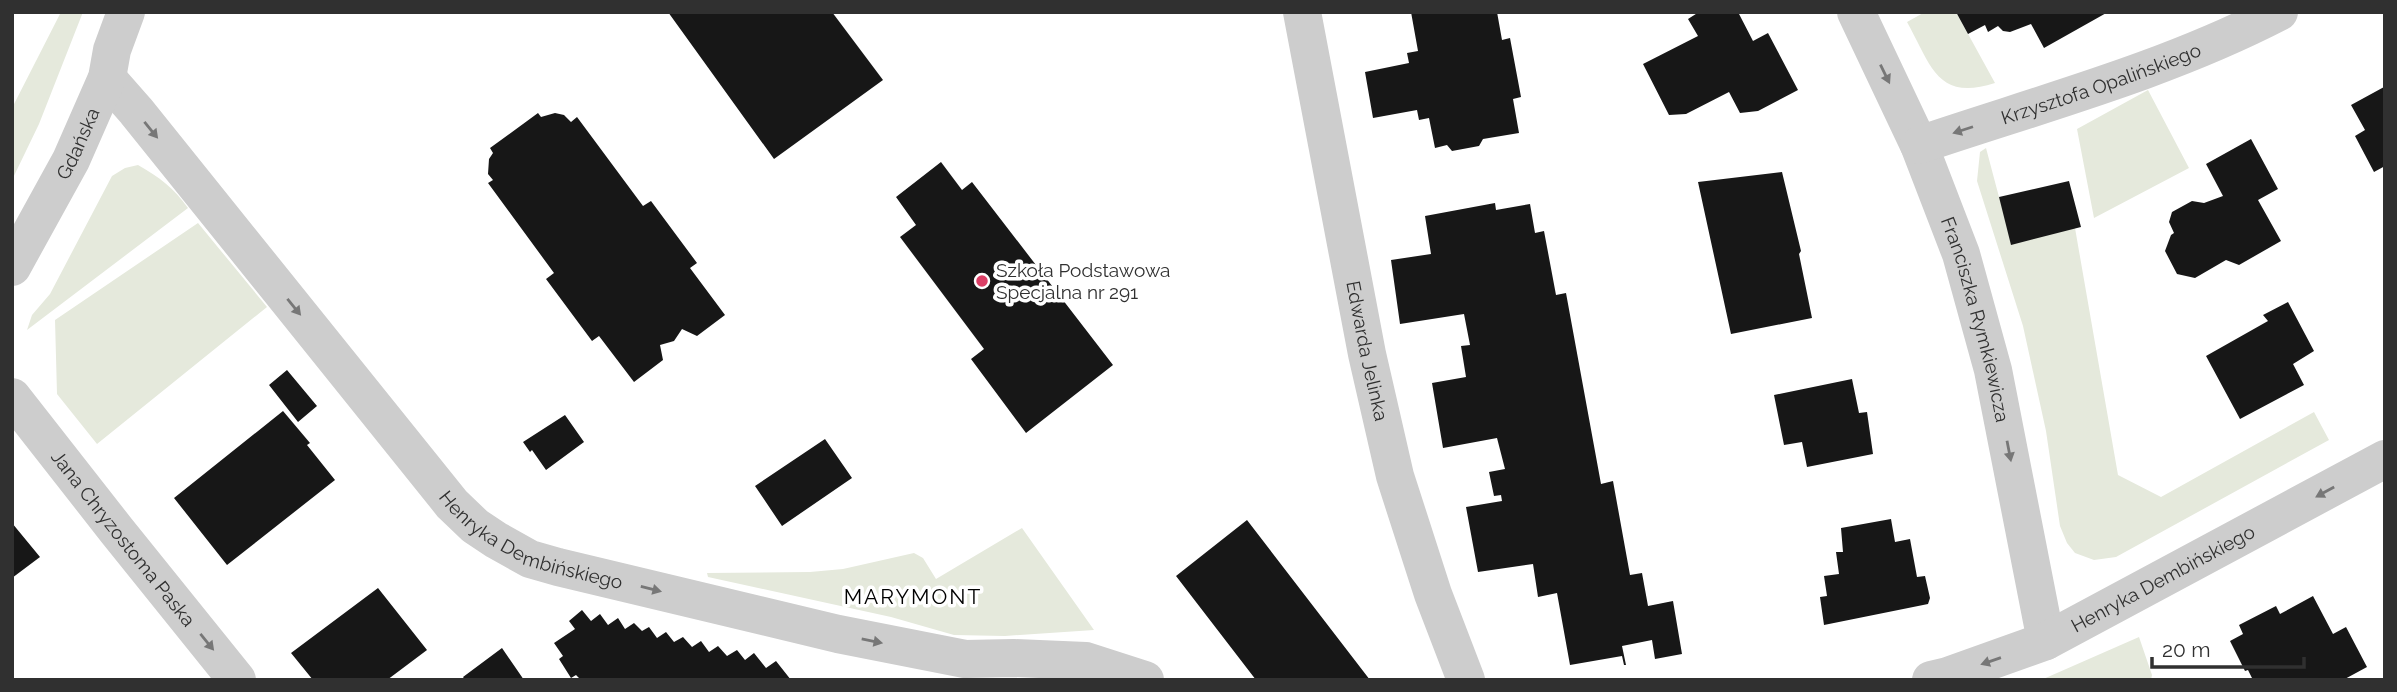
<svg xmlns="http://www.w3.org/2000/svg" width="2397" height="692" viewBox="0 0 2397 692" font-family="Raleway,sans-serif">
<rect width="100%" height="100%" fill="#fff"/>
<path fill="#e5e9dc" d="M61 12H83L39 124 12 180V108Z
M1925 12H1956L1995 83C1937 102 1931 65 1907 22Z
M2148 90 2189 168 2094 218 2077 129Z
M1986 148 1999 197 2075 228 2118 475 2161 497 2314 412 2329 440 2116 557 2094 560 2075 553 2067 543 2060 526 2046 431 2023 326 1977 181 1980 152Z
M138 165C159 177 174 188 188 208L27 330 32 315 50 294 112 176 125 168Z
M198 223 267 307 97 444 57 394 55 320Z
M1022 528 1094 630 1005 636 954 635 891 617 708 577 707 573 810 572 843 569 914 553 923 558 936 579Z
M2139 637 2152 675 2151 680H2041Z"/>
<path fill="#171717" d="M668 12H832L883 80 774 159Z
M1411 12H1497L1502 40 1510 38 1521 97 1513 99 1519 133 1483 139 1479 146 1452 151 1447 145 1435 148 1429 118 1419 120 1417 110 1373 118 1365 72 1409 63 1407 53 1418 51Z
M1699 12H1738L1753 41 1768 33 1798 90 1758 111 1740 113 1729 92 1686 114 1669 115 1643 64 1698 36 1688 19Z
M1956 12H2108L2044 48 2031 24 2010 32 2003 31 1998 26 1988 32 1985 25 1968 34Z
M2384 87 2385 166 2374 172 2355 136 2365 130 2351 105Z
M538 113 541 117 555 113 564 115 571 122 577 117 643 206 651 201 697 263 690 268 725 315 697 336 682 329 674 341 660 345 663 360 634 382 599 336 592 341 546 279 554 273 488 183 493 180 488 174 489 159 493 153 490 148Z
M2251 139 2278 189 2258 200 2281 241 2239 265 2226 260 2195 278 2177 274 2165 251 2171 235 2174 233 2169 222 2172 212 2192 201 2204 203 2223 196 2206 164Z
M941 162 962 190 972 182 1113 365 1026 433 971 359 984 349 900 237 916 225 896 197Z
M1782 172 1801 251 1799 254 1812 318 1731 334 1698 182Z
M2069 181 2081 227 2011 245 1999 197Z
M1495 203 1496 210 1530 204 1535 233 1544 231 1556 295 1566 293 1601 484 1613 481 1630 575 1642 573 1648 606 1673 601 1682 654 1655 659 1652 640 1622 646 1626 665H1624L1622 656 1570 665 1557 593 1538 597 1533 564 1478 572 1466 507 1502 501 1501 495 1494 496 1489 472 1505 469 1497 438 1443 448 1432 383 1466 377 1461 346 1470 345 1464 314 1400 324 1391 260 1431 254 1425 216Z
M2288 302 2314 351 2293 364 2304 385 2240 419 2206 356 2268 321 2263 315Z
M287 370 317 406 298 422 269 385Z
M1852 379 1859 413 1867 412 1873 454 1807 467 1802 442 1784 445 1774 395Z
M283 411 310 443 307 445 335 480 227 565 174 498Z
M565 415 584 442 546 470 532 450 530 452 523 442Z
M825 439 852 478 782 526 755 486Z
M1891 519 1895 542 1910 539 1917 577 1925 576 1930 598 1928 604 1824 625 1820 597 1827 596 1824 576 1839 574 1836 552H1843L1841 528Z
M1247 520 1370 680H1256L1176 576Z
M12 523 40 557 12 578Z
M378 588 427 650 387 680H313L291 653Z
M2313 596 2333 634 2346 627 2367 667 2343 680H2253L2248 670 2245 671 2230 641 2243 634 2239 625 2276 606 2280 614Z
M582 610 591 621 600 614 608 625 618 618 625 629 634 623 642 631 649 627 657 638 666 632 674 642 683 637 692 647 701 641 709 652 718 646 727 656 737 650 745 660 754 653 766 668 776 661 791 680H581L576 675 571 678 559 659 563 656 554 643 575 629 569 621Z
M502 648 524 680H465L463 677Z"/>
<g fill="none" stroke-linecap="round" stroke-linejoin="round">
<g stroke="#cdcdcd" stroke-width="38">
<path id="s1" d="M1302 12 1367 354 1395 476 1433 594 1466 680"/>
<path id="s2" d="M1856 12 1919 145 1961 254 1993 370 2046 641"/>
<path id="s3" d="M107 78 136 111 452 504 475 526 496 540 530 559 558 567 838 634 965 659 1014 658 1086 661 1145 680"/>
<path id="s4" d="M1919 145C2040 104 2165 71 2279 12"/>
<path id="s5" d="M12 397 117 531 237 680"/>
<path id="s6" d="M1931 680 1948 676 2046 641 2385 459"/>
</g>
<path stroke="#cdcdcd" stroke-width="38" id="s7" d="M12 267 71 160 107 78 112 50 126 12"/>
</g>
<defs><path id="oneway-solid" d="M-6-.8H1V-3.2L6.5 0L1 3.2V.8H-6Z" transform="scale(1.75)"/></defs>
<g fill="#777">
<use href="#oneway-solid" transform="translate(1885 74) rotate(64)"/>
<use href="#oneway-solid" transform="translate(151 130) rotate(51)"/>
<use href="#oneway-solid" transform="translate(1963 130) rotate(162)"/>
<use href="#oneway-solid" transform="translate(294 307) rotate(51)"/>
<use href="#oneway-solid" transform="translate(2009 451) rotate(79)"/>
<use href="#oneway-solid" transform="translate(2325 492) rotate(151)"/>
<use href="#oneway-solid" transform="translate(651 589) rotate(14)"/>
<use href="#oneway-solid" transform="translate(872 641) rotate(11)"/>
<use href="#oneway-solid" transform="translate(207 642) rotate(51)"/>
<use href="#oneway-solid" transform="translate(1991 661) rotate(161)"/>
</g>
<circle fill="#db3e65" stroke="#fff" stroke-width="2.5" cx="982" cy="281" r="7"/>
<g text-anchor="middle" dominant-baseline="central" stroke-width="7" stroke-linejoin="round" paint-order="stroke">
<g font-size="19" fill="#303030" stroke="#fff">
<text stroke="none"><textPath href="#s4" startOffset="192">Krzysztofa Opalińskiego</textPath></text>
<text stroke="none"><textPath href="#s7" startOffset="140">Gdańska</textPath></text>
<text stroke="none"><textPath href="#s2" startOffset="331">Franciszka Rymkiewicza</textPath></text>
<text stroke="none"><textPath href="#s1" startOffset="345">Edwarda Jelinka</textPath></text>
<text stroke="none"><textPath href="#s3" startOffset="637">Henryka Dembińskiego</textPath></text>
<text stroke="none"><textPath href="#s5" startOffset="180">Jana Chryzostoma Paska</textPath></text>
<text stroke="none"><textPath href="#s6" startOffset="254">Henryka Dembińskiego</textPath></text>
</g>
<g font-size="19" fill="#303030" stroke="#fff" text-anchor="start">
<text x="996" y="270">Szkoła Podstawowa<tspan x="996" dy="22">Specjalna nr 291</tspan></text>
</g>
<g font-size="21" letter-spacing="2" fill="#000" stroke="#fff">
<text x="913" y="596">MARYMONT</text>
</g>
</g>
<rect width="2397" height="692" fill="none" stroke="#303030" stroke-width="28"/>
<path d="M2152 657v10h152v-10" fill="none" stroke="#303030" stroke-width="3.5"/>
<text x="2162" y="657" font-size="21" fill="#303030" stroke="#ffffff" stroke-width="5" paint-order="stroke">20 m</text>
</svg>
